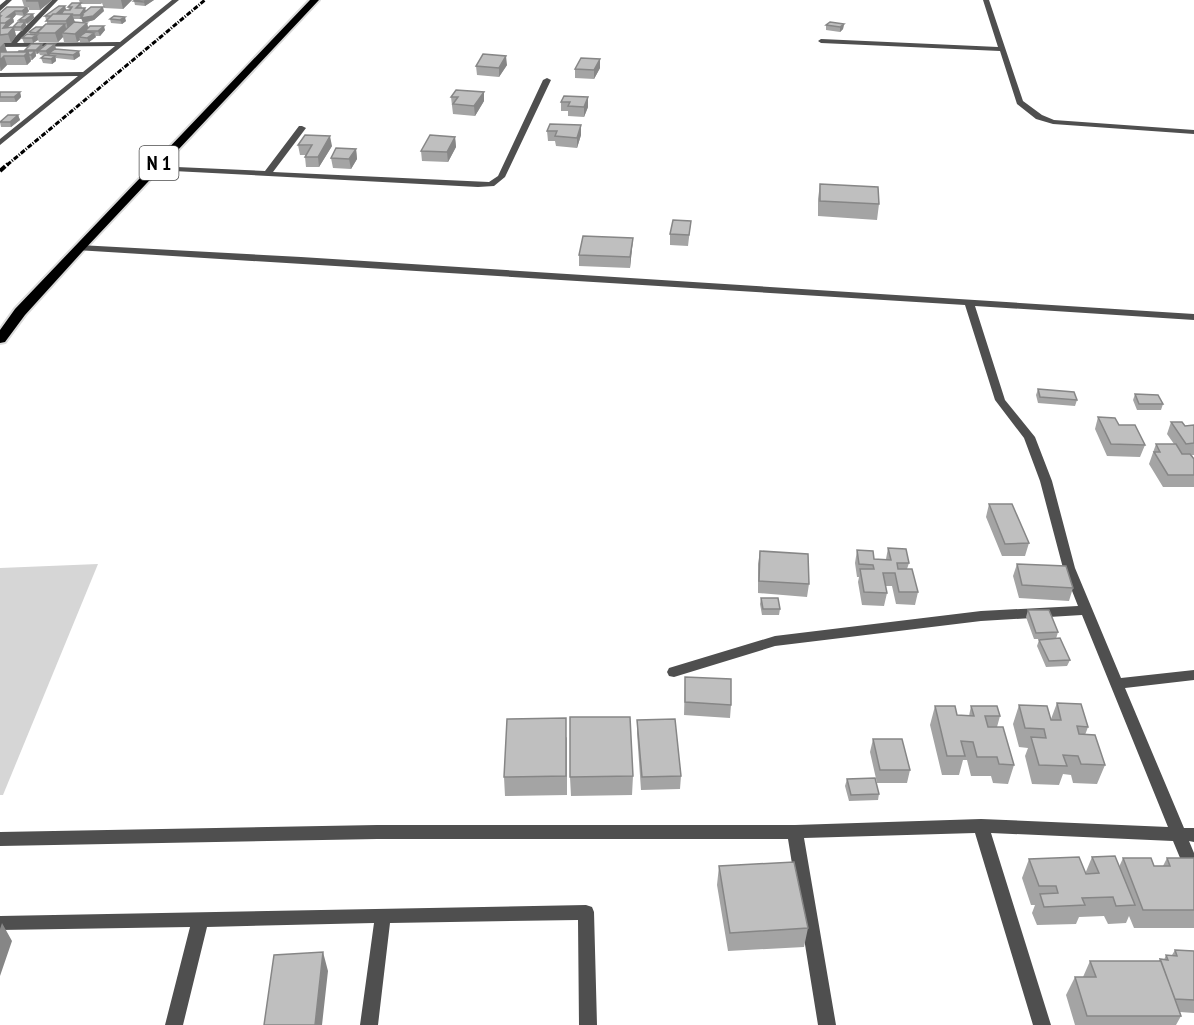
<svg xmlns="http://www.w3.org/2000/svg" width="1194" height="1025" viewBox="0 0 1194 1025" font-family="'PT Sans Narrow',sans-serif">
<rect width="100%" height="100%" fill="#fff"/>
<path fill="#d6d6d6" d="M98 564 3 795H0V568Z"/>
<g fill="none" stroke-linecap="round" stroke-linejoin="round">
<g stroke="#dbdbdb" stroke-width="4">
<path id="trunk" d="M310 0H319L83 251 25 315 5 342 0 343V330L15 309Z"/>
</g>
<path fill="#4f4f4f" fill-rule="evenodd" d="M6 0H12L0 11V5Z
M52 0H58L17 43 120 42 172 0H179L0 145V139L78 76 0 77V73L83 72 115 46 0 47V43H9Z
M983 0H989L1023 101 1042 115 1054 120 1194 130V134L1053 124 1036 119 1017 104 1000 51 821 43 818 41 821 39 998 47Z
M547 78 551 80 505 177 494 186 478 187 154 170 150 168 154 166 265 171 299 126H302L306 128 273 172 489 182 498 176 543 80Z
M79 245 301 257 1194 314V320L975 306 1005 400 1035 437 1052 481 1075 568 1121 678 1194 670V680L1125 688 1184 828H1194V842L1189 841 1194 853V879L1188 877 1173 841 991 833 1051 1025H1033L975 833 804 838 836 1025H818L788 839H377L0 846V832L377 825H795L981 819 1168 827 1082 615 981 621 775 646 674 677 669 676 667 672 669 668 775 636 981 611 1078 606 1063 568 1040 481 1024 438 995 400 965 305 76 250V246Z
M586 905 592 907 594 912 597 1025H579L578 920 390 923 378 1025H360L374 923 207 927 183 1025H165L190 927 0 930V916Z"/>
<use href="#trunk" fill="#000" fill-rule="evenodd"/>
<path stroke="#000" stroke-width="3" stroke-dasharray="5 1.5 1 1.5" stroke-linecap="butt" d="M7 165 205 0"/>
<path stroke="#000" stroke-width="4" stroke-dasharray="7 2 1.5 2" stroke-linecap="butt" d="M0 171 9 163"/>
</g>
<path fill="#a4a4a4" fill-rule="evenodd" d="M22 0H52L40 10H29L28 6H24Z
M79 0H132L123 9 104 8 102 3 101 4H81L82 8H85L86 11H104L94 20 83 23H87L88 28 105 30 100 36H95L96 37 89 42H80V40L77 42H64L63 37 58 42H39L38 40 33 43H24L22 38 30 34 29 32 43 27 47 24V20H46L45 16 65 6 66 10H69L68 7 80 3ZM82 18 83 23 74 22V19H81Z
M132 0H154L145 6 135 5 134 1Z
M27 7 29 11 24 16 16 15 13 18 14 22 8 27H14L20 22 19 20 33 14 34 18 26 24V26L22 31H15L16 36 11 43H4L7 52 26 51 25 50 43 47 55 44V49L79 51 80 56 74 60 56 58V61L52 64 43 63 41 58 45 56 40 55 39 53 36 54V56L32 60H30L31 61 27 65H7L1 71H0V13Z
M114 16 126 21 122 24 111 23 110 19Z
M844 24 843 29 840 32 826 30V25Z
M507 65 499 77 477 75 476 66Z
M600 68 594 79 575 78V69Z
M0 92H20L21 97 16 102H0Z
M484 92V101L475 116 453 114 451 97Z
M588 97V107L584 117 568 116V111H561V102Z
M18 115 20 120 11 127H1L0 122Z
M550 124 581 135 577 148 556 146 555 141H548L547 131Z
M455 137 456 147 448 162 422 161 421 151Z
M298 145 332 146 319 167H306L305 157 306 155H300Z
M356 149 357 159 351 169 333 168 331 158Z
M820 184 879 204 877 220 818 216V199Z
M691 221 688 246 670 245V234Z
M633 238 630 268 579 266V255Z
M1038 389 1077 400 1075 406 1038 403 1036 395Z
M1135 394 1163 404 1161 410H1137L1133 400Z
M1098 417 1119 425 1145 445 1140 457 1107 456 1095 429Z
M1171 422 1185 426 1194 425V455H1192L1194 459V487H1163L1149 464 1156 444H1174L1167 434Z
M989 504 1029 543 1025 556H1002L986 517Z
M888 548 909 563 907 569 918 592 915 605 896 604 892 586H885L887 593 884 606 862 605 858 582 859 577H857L855 563 857 550 874 559H886Z
M760 551 809 584 807 597 758 593V564Z
M1017 564 1073 588 1069 601 1019 598 1013 576Z
M761 598 780 609 779 615H762L760 604Z
M1028 610 1058 632 1056 639 1070 660 1067 666 1046 667 1037 646 1039 640 1051 639H1034L1026 617Z
M685 677 731 705 730 718 684 715Z
M1057 703 1088 727 1085 735 1105 765 1097 784 1073 783 1071 775 1063 774 1059 785 1032 784 1025 756 1028 748 1019 747 1013 724 1019 705 1051 719Z
M935 706 957 715 969 716 971 706 1000 716 997 727 1014 765 1008 784 993 783 991 776H971L967 760H963L959 775H942L930 725Z
M637 720 681 776 680 789 641 790 637 733Z
M567 737V795L505 796 504 777Z
M873 739 910 770 907 783H877L870 752Z
M633 776 632 795 571 796 570 777Z
M847 779 879 794 878 800 849 801 845 786Z
M1092 857 1119 867 1123 858 1154 866H1163L1167 858 1194 859V928H1134L1129 916 1126 923 1108 924 1104 916 1079 917 1076 924 1037 925 1032 913 1035 905H1031L1022 878 1029 859 1085 874Z
M719 866 808 928 804 947 728 951 717 885Z
M1175 950 1194 951V1013L1180 1012 1181 1016 1176 1025H1075L1066 995 1075 977H1083L1090 961H1159L1160 959 1164 960 1166 955H1172Z"/>
<path fill="#868686" d="M39 0H52L40 10 38 1Z
M121 0H132L123 9Z
M147 0H154L145 6 144 2Z
M65 6 66 10 54 21 53 16Z
M27 7 29 11 24 16 22 11Z
M103 7 104 11 94 20 83 23 81 18Z
M85 8 86 13 81 15 82 18 81 19 80 15Z
M15 11 16 15 13 18 14 22 8 27 9 32 2 31 7 17Z
M33 14 34 18 27 24 25 20Z
M72 14 75 22 68 30 66 21Z
M125 17 126 21 122 24 120 20Z
M25 22 26 26 22 31 21 27Z
M87 23 89 31H85L86 34 79 37 80 40 77 42 75 34Z
M65 24 67 33H62L63 37 58 42 55 33Z
M844 24 843 29 840 32V27Z
M104 26 105 30 100 36 98 31Z
M14 27 16 36 11 43 8 34Z
M94 33 96 37 89 42 87 38Z
M37 35 38 40 33 43 32 38Z
M4 43 7 52 0 59V47Z
M42 44 43 48 38 51 39 53 37 54 36 50Z
M55 44 56 49 48 56 46 51Z
M35 51 36 56 32 60 31 55Z
M79 51 80 56 74 60 73 55Z
M28 52 31 61 27 65 24 56Z
M4 56 7 65 1 71 0 66V60Z
M55 56 56 61 52 64 51 59Z
M506 56 507 65 499 77V68Z
M600 59V68L594 79V70Z
M20 92 21 97 16 102 14 97Z
M484 92V101L475 116 474 106Z
M588 97V107L584 117V107Z
M18 115 20 120 11 127 10 122Z
M581 125V135L577 148V138Z
M330 136 332 146 319 167 318 157Z
M455 137 456 147 448 162 447 152Z
M356 149 357 159 351 169 349 159Z
M633 238 632 249 630 268V257Z
M2 923 12 941 0 976V929Z
M323 952 328 971 322 1025H315Z"/>
<path fill="#bfbfbf" stroke="#868686" stroke-width="1.5" d="M28 0H39L38 1H26Z
M136 0H147L144 2 134 1Z
M72 3H81L76 8H85L80 15H73L72 14H61L64 10H70L72 7H68Z
M59 6H65L56 14H53L51 16H45Z
M7 7H27L22 11H15L7 17H13L5 23H0V17L1 16H0V13Z
M91 7H103L93 16 81 18 83 15H81Z
M27 14H33L25 20H19Z
M53 14H72L66 21H46Z
M114 16 125 17 120 20 110 19Z
M18 22H25L21 27H13Z
M74 22 87 23 75 34 62 33Z
M830 22 844 24 840 27 826 25Z
M0 23H7L3 28 14 27 8 34 0 35Z
M46 24H65L55 33H36Z
M90 26H104L98 31H85Z
M36 27H43L37 33 29 32Z
M86 32 94 33 87 38 79 37Z
M27 34 37 35 32 38H22Z
M31 44H42L36 50H25Z
M47 44H55L46 51H38Z
M55 49 79 51 73 55 49 53Z
M19 51H35L31 55H29L28 52H18Z
M0 52H28L24 56H4L0 60Z
M483 54 506 56 499 68 476 66Z
M45 55 55 56 51 59 41 58Z
M581 58 600 59 594 70 575 69Z
M456 90 484 92 474 106 453 104 458 97H451Z
M0 92H20L14 97H0Z
M564 96 588 97 584 107 568 106 570 102H561Z
M8 115H18L10 122H0Z
M550 124 581 125 577 138 555 136 557 131H547Z
M305 135 330 136 318 157H305L312 145H298Z
M430 135 455 137 447 152 421 151Z
M336 148 356 149 349 159 331 158Z
M820 184 878 187 879 204 820 201Z
M673 220 691 221 689 235 670 234Z
M583 236 633 238 630 257 579 255Z
M1038 389 1074 392 1077 400 1040 397Z
M1135 394 1158 395 1163 404H1139Z
M1098 417 1115 418 1119 425H1135L1145 445 1111 444Z
M1171 422H1182L1185 426 1194 425V443L1186 444Z
M1156 444H1176L1182 454H1190L1194 459V475H1168L1154 452H1160Z
M989 504H1012L1029 543 1005 544Z
M888 548 906 549 909 563H897L898 569H912L918 592H899L895 573H883L887 593 864 592 860 569H874L873 565 859 564 857 550 873 551 874 559 891 560Z
M760 551 808 554 809 584 759 581Z
M1017 564 1066 566 1073 588 1022 585Z
M761 598H778L780 609H763Z
M1028 610H1049L1058 632 1036 633Z
M1060 638 1070 660 1049 661 1039 640Z
M685 677 731 679V705L685 702Z
M1057 703 1081 704 1088 727 1077 726 1079 734 1095 735 1105 765 1081 764 1078 756 1063 755 1067 766 1039 765 1031 737 1046 738 1044 729 1025 728 1019 705 1047 706 1051 720H1061Z
M935 706H955L957 715 974 716 971 706H997L1000 716H985L988 727H1003L1014 765 999 764 997 757H977L973 742 961 741 965 756H947Z
M570 717H630L633 776 570 777Z
M566 718V776L504 777 507 719Z
M675 719 681 776 642 777 637 720Z
M873 739H902L910 770H880Z
M875 778 879 794 851 795 847 779Z
M1115 856 1135 905 1116 906 1113 897 1082 898 1085 905 1044 907 1040 894 1058 893 1056 886H1039L1029 859 1079 857 1086 874 1099 873 1092 857Z
M1123 858H1151L1154 866H1170L1167 858H1194V910H1143Z
M794 862 808 928 730 933 719 866Z
M1175 950 1194 951V1000L1175 999 1160 959 1168 960 1166 955 1177 956Z
M323 952 315 1025H264L274 955Z
M1090 961H1161L1181 1016H1087L1075 977H1096Z"/>
<g text-anchor="middle" dominant-baseline="central" stroke-width="6" stroke-linejoin="round" paint-order="stroke">
<rect fill="#fff" stroke="#4c4c4c" stroke-width="1.5" x="139.5" y="146" width="39" height="34" rx="4.5"/>
<g font-size="20" font-weight="bold" fill="#000">
<text x="159" y="163">N 1</text>
</g>
</g>
</svg>
